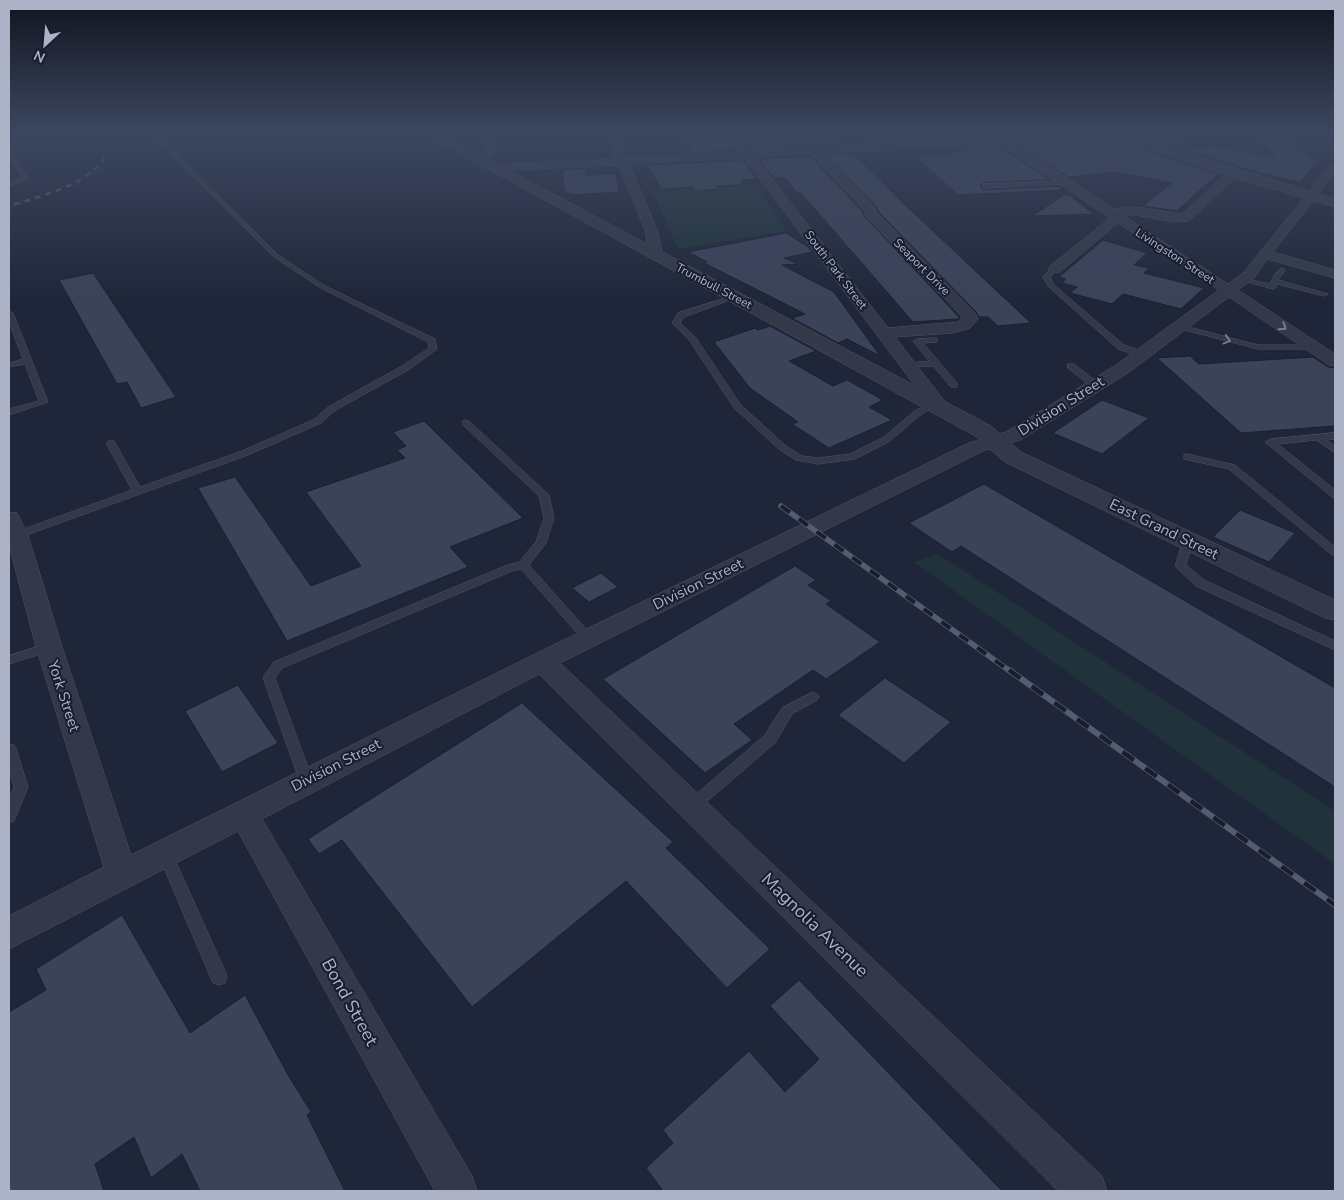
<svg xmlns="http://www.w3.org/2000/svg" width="1344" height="1200" viewBox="0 0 1344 1200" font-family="'Nunito Sans',sans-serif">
<rect width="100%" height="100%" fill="#1f2639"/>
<path fill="#21333a" d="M755 185 787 231 678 249 652 191Z
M938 554 1335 811V864L914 562Z"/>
<path fill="#3b4359" stroke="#1a2030" d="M681 133H724L736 150 692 153Z
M739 133H833L844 144 751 149Z
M937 133H1014L1015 135 999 133 992 136 945 139Z
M1282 135 1318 162 1300 182 1256 172 1186 150 1212 146 1276 157 1258 139Z
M1158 136 1188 142 1181 149 1144 138Z
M1112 140 1133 146 1218 174 1177 211 1143 206 1172 183 1116 172 1068 177 1019 145Z
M999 146 1050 180 985 182 980 185 981 188 985 190 1058 186 1064 190 958 195 915 156 947 155 945 153 963 152 958 148Z
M853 153 902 202 1031 323 998 326 988 317H979L977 313 878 211 875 205 826 155Z
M810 156 862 211 865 217 959 317 958 319 913 322 801 193H797L784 177 774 178 759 159Z
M743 160 757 179 741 180 744 185 717 186 719 189 694 191 692 187 661 189 647 165Z
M586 168 587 175 616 174 619 192 572 195 564 191 563 170Z
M1064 195H1069L1094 214 1032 216Z
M786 233 808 247 812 252 784 258 798 264 782 265 834 292 880 356 847 339 838 343 792 318 805 314 704 263 707 262 688 252Z
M1103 240 1147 253 1134 265 1149 268 1144 273 1204 288 1181 309 1123 294 1112 304 1070 293 1077 287 1062 283 1066 279 1059 277Z
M93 273 176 397 141 408 127 382 117 384 59 280Z
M770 326 816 351 789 361 833 386 847 380 883 400 869 407 892 420 829 448 792 424 798 422 750 388 714 342 755 328 758 330Z
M1190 356 1199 364 1313 357 1328 367 1335 368V426L1241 433 1157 358Z
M1102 400 1149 418 1102 454 1053 433Z
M424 421 523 518 450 547 468 567 287 641 198 488 235 477 311 586 361 566 306 492 405 458 397 450 406 446 393 432Z
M984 484 1335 688V787L961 546 952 552 909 523Z
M1240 510 1295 533 1269 562 1213 537Z
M795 566 816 580 808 585 831 601 826 604 880 642 826 679 813 670 734 724 752 740 705 773 603 679Z
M601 573 618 587 589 602 572 588Z
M885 678 951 722 904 763 838 715Z
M238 685 278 743 222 772 185 711Z
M522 703 673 842 666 848 770 949 727 988 626 881 472 1007 342 840 319 854 308 839Z
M122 915 190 1033 245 995 288 1075 311 1112 307 1115 345 1191H200L182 1154 151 1178 134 1137 95 1164 104 1191H9V1012L46 990 36 969Z
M799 980 1002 1191H663L646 1168 673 1143 663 1130 749 1051 785 1092 819 1059 770 1006Z"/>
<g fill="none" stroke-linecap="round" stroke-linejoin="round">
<g stroke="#4d5364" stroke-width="1">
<path id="service" d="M73 133H79V134L77 135Z
M150 133H155L278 255 325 286 435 339 437 349 408 370 334 411 321 423 248 455 21 537H13L12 535 13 533 132 490 106 443 108 441H114L140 487 242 451 315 419 328 407 402 366 429 348 428 342 321 288 274 257Z
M862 133H867L881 146 877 147Z
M898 133 912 135 921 133 922 136 909 138Z
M1016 133H1022L1029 139 1025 140Z
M9 152 29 178 9 187V183L23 177 9 157Z
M1065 181 1063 184 985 188 982 186 985 184Z
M1053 268 1058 269 1050 277 1054 285 1124 345 1145 352V356H1139L1118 349 1049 287 1043 277Z
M1282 268 1285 270 1278 280 1328 294 1324 296 1277 284 1275 288 1273 289 1240 280 1243 278 1270 284 1274 275Z
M732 296 738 297 684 317 680 323 696 338 740 404 786 446 802 456 818 458 850 454 884 437 913 412 931 402H937L938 404 919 416 890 441 855 459 818 464 796 460 780 450 734 408 690 341 672 323 678 313Z
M9 311 13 313 48 402 9 415V409L39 401 25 364 9 367V363L23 359 9 322Z
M1177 324 1258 345H1314L1318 347 1314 349H1258L1177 328Z
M934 338H937V342L923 343 957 383V387H951L933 366 909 367 905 365 909 363 929 361 913 341 917 339Z
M1068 364H1074L1098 383V387H1092L1068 368Z
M466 420 469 421 549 495 554 518 546 543 529 565 594 638 592 641H584L521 569 512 571 282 668 275 678 313 781 311 785 306 787 301 785 263 677 274 662 505 566 519 562 536 542 544 518 539 496 463 425V421Z
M1335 433V439L1326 440 1335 446V453L1316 440 1278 444 1335 490V498L1332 497 1265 442 1270 439Z
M1187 454 1235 465 1335 547V555L1331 554 1229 469 1184 459V455Z
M1188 538 1193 541 1186 565 1204 580 1335 641V650L1196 586 1175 566 1183 541Z
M49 643 53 644 55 647 53 650 9 664V656Z
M813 692 817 694 819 697 817 700 792 714 775 743 697 810 692 812 687 810 685 806 687 802 765 735 782 708Z
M9 744 14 745 16 749 28 787 14 821 9 823V800L14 787 9 770Z
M165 848 170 849 225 971 227 977 225 983 219 985 213 983 158 854 160 849Z"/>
</g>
<g stroke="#4d5364" stroke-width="1">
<path id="minor" d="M486 133H496C497 145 495 160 482 164L477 161 485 148Z
M606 133H616L627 158 740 152 726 133H736L750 151 993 138 998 135 1004 137 1083 133H1148L1143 136 1013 143 1114 209 1136 207 1182 214 1230 171H1238L1240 173 1238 175 1189 221 1173 222 1136 215 1124 216 1228 284 1244 272 1331 164 1335 163V173L1273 252 1335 270V278L1267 259 1254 278 1238 290 1335 354V366L1329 365 1229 297 1128 373 1020 440 983 451 560 663 1102 1176 1107 1191H1058L539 674 262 819 472 1176 477 1191H435L238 831 9 949V916L104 867 36 647 9 545V512L17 513 28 535 62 647 131 855 533 655 969 443 1006 432 1116 365 1219 290 1118 223 1060 272H1050L1048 269 1050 266 1110 218 1000 144 822 153 874 206 876 212 976 314 978 319 970 328 953 333 895 337 949 407 946 411 940 412 934 411 744 158 629 164 657 230 663 255 656 259 649 255 645 230 619 165 494 171 488 168 494 165 616 158ZM811 154 864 210 866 216 961 316 962 318 958 322 888 328 755 157Z"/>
</g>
<g stroke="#4d5364" stroke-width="1">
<path id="tertiary" d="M423 133H438L991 426 1021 452 1335 600V620L1325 618 1005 462 975 436Z
M1105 133H1123L1335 199V207L1229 176 1107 135Z"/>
</g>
<use href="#service" fill="#333949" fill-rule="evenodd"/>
<use href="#minor" fill="#333949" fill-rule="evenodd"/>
<use href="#tertiary" fill="#333949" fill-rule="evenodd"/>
<g stroke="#545c71" stroke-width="2.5">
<path id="rail-far2" d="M9 206C38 197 99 183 107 150"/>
</g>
<g stroke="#545c71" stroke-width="5.5">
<path id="rail-far1" d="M781 506 1011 672"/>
</g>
<g stroke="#545c71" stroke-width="6">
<path id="rail" d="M1009 670 1335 905"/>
</g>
<use href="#rail-far2" stroke="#181e2e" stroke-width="2" stroke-dasharray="5.5" stroke-linecap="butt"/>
<use href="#rail-far1" stroke="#181e2e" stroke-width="4" stroke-dasharray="11" stroke-linecap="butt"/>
<use href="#rail" stroke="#181e2e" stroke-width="4.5" stroke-dasharray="14" stroke-linecap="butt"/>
</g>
<defs><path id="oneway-chevron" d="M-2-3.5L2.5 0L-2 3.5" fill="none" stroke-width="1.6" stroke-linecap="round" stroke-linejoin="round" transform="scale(1.25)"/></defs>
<g stroke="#767c8e">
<use href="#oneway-chevron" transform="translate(1283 327) rotate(33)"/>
<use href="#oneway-chevron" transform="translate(1227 340) rotate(15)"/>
</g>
<linearGradient id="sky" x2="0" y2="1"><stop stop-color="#11151f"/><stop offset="0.44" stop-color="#3c475f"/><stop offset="1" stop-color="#3c475f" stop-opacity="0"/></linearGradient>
<rect width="1344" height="301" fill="url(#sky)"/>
<g text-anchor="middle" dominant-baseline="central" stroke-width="4" stroke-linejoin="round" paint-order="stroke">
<g font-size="12" fill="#adb3c6" stroke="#181e2e">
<text transform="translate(1175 256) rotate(33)">Livingston Street</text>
<text transform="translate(922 267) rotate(45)">Seaport Drive</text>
<text transform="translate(836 270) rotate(53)">South Park Street</text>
<text transform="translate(714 286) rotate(28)">Trumbull Street</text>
</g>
<g font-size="15" fill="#adb3c6" stroke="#181e2e">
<text transform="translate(1061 406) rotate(-32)">Division Street</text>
<text transform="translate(1164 529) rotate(26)">East Grand Street</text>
<text transform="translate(698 584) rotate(-26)">Division Street</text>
<text transform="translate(64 696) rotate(72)">York Street</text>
<text transform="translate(336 765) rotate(-27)">Division Street</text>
</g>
<g font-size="18" fill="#adb3c6" stroke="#181e2e">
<text transform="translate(815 925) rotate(44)">Magnolia Avenue</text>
<text transform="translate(350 1002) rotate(61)">Bond Street</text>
</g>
</g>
<rect width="1344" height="1200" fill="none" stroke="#adb3c6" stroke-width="20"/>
<g transform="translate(45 45) rotate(206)" stroke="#181e2e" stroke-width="4" paint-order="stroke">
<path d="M0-4L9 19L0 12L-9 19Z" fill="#adb3c6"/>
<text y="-8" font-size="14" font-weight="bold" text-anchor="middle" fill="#adb3c6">N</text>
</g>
</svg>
